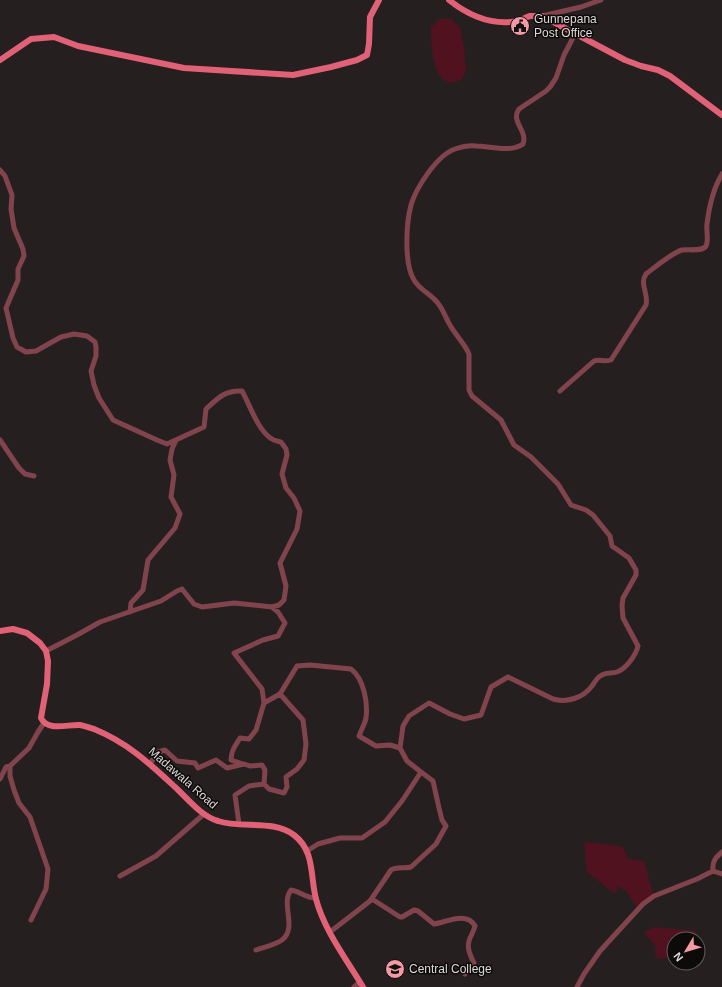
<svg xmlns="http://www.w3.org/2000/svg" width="722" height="987" viewBox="0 0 722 987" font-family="Arial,sans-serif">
<rect width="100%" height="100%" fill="#261f20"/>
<path fill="#50121f" d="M440 19H451L460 27 464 48 466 71 461 80 450 83C448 82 444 80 442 78 432 69 431 40 431 27Z
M584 842 607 844 623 847 628 859 644 861 653 894 637 907 627 892 618 886 615 894 587 872Z
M655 927 696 931V939H674V956L661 959 655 957 656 947 644 932Z"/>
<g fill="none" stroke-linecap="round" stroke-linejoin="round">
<path stroke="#82444c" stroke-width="5" d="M542 16 581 7 601 0
M0 170 5 176 12 195 11 209 14 228 23 249 24 256 18 269V280L6 308 13 338 17 347 26 352 36 351 61 337 74 334 87 336 95 342 96 347V356L91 371 94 385 99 398 113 420 157 440 167 444 204 427 206 409C218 398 225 390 242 391 250 405 258 431 272 439 275 441 278 441 281 442L286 449 287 455 282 474 286 488 294 498 300 511 297 529 280 563 286 586 284 600 279 605 272 607 234 603 202 607 194 604 182 589 177 591 161 601 100 622 77 635 46 651
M560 391 594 361C599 359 605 362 611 360L646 305C649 294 639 284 646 274 655 267 672 253 682 250 689 249 702 252 706 246 709 241 706 230 707 224 709 207 713 189 722 174
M0 440 19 468 25 474 34 476
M130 612 131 603 143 590 148 560 175 528 180 514 171 497 174 475 170 460 172 449 176 440
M264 703 262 689 234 653 263 640 278 636 285 623 278 612 272 607
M150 764 158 752 165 750 177 761 195 763 198 768 216 760 227 768 244 764 250 766 262 765 265 770 264 784 269 789 284 793 287 787 286 777 297 769 304 760 306 744 303 720 280 694 297 666 310 665 351 669C364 679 368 703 366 718 365 724 361 730 359 736L376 746 390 745 400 748
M243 764 231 760C231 751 235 746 240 738L249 739 256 730 264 703 280 694
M10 766V776L14 790 19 803 30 817 48 869 46 889 31 920
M0 779 6 767 10 766 29 748 38 732 44 723
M239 824 235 795 249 786 264 784
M307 851 318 844 340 838H362L385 822 402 801 421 772 407 761 400 748 403 726 409 716 429 703 450 714 464 719 481 715 491 687 508 677 553 699C567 703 583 698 592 686 595 682 597 677 602 675 607 672 612 674 617 672 626 669 636 655 638 646L623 618 622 606 623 598 636 575V570L629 558 612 546 610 536 593 515 586 510 571 505 558 484 531 457 514 445 501 420 472 396 469 390V354L467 350C462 341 455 334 450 325 445 317 443 308 436 301 429 293 420 290 414 280 404 264 406 224 411 205 416 188 437 155 455 149 461 147 468 145 476 146 490 146 511 153 523 144 528 130 510 122 519 109L546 91 550 87 556 78 564 55 575 34
M713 871 722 874
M120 876 156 856 204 814
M372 899 400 917H402L414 910 418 911 434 924C447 922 467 911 475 926 474 930 472 934 470 938 466 947 470 955 474 963L473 966 465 974
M330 932 370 901 391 870C397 866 404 869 411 867L436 844 446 826 442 820 439 808 433 781 421 772
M256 950C264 947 275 945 282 940 298 928 280 903 291 890 302 892 304 898 316 898
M354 987 360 982
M577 987 584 974 600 951 643 904 654 896 697 879 713 871C712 862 715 858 722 852"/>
<path stroke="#e16276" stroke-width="6" d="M449 0C469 16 492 26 518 21 522 20 526 17 530 16 534 16 538 16 542 16L625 60 641 66 658 70 670 76 722 115
M0 60 31 39 54 37 78 46 184 68 293 75 331 67 357 60 367 55 369 44 370 17 379 0
M0 631 13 629 27 633 40 643 46 651 48 661 47 684 41 718C48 732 68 724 80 725 85 726 90 728 94 729 128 743 149 763 175 787 188 799 201 816 218 821 242 829 273 819 294 835 315 851 310 876 316 899 324 930 347 960 363 987"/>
</g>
<defs>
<g id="civic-disc" transform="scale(1)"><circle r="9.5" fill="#f49aa4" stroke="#0d0a0a"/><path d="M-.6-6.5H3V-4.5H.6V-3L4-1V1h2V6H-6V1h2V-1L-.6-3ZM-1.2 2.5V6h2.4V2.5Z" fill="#111"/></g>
<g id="school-disc" transform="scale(1)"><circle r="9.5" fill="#f49aa4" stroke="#0d0a0a"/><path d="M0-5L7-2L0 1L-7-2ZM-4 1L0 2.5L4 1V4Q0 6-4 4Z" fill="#111"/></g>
</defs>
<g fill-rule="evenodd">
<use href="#civic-disc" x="520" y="26"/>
<use href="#school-disc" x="395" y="969"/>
</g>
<g text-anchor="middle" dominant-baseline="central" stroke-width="3" stroke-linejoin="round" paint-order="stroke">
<g font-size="12" fill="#dedada" stroke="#0d0a0a" text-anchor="start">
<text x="534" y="19">Gunnepana<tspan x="534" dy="14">Post Office</tspan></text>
<text x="409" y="969">Central College</text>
</g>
<g font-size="12" fill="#dedada" stroke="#0d0a0a">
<text transform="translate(183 778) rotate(41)">Madawala Road</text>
</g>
</g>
<g transform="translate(686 951) rotate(232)"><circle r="19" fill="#0d0a0a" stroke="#615d5d"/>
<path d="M0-3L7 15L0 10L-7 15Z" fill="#f49aa4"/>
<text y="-6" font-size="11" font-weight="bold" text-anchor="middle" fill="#dedada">N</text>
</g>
</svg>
